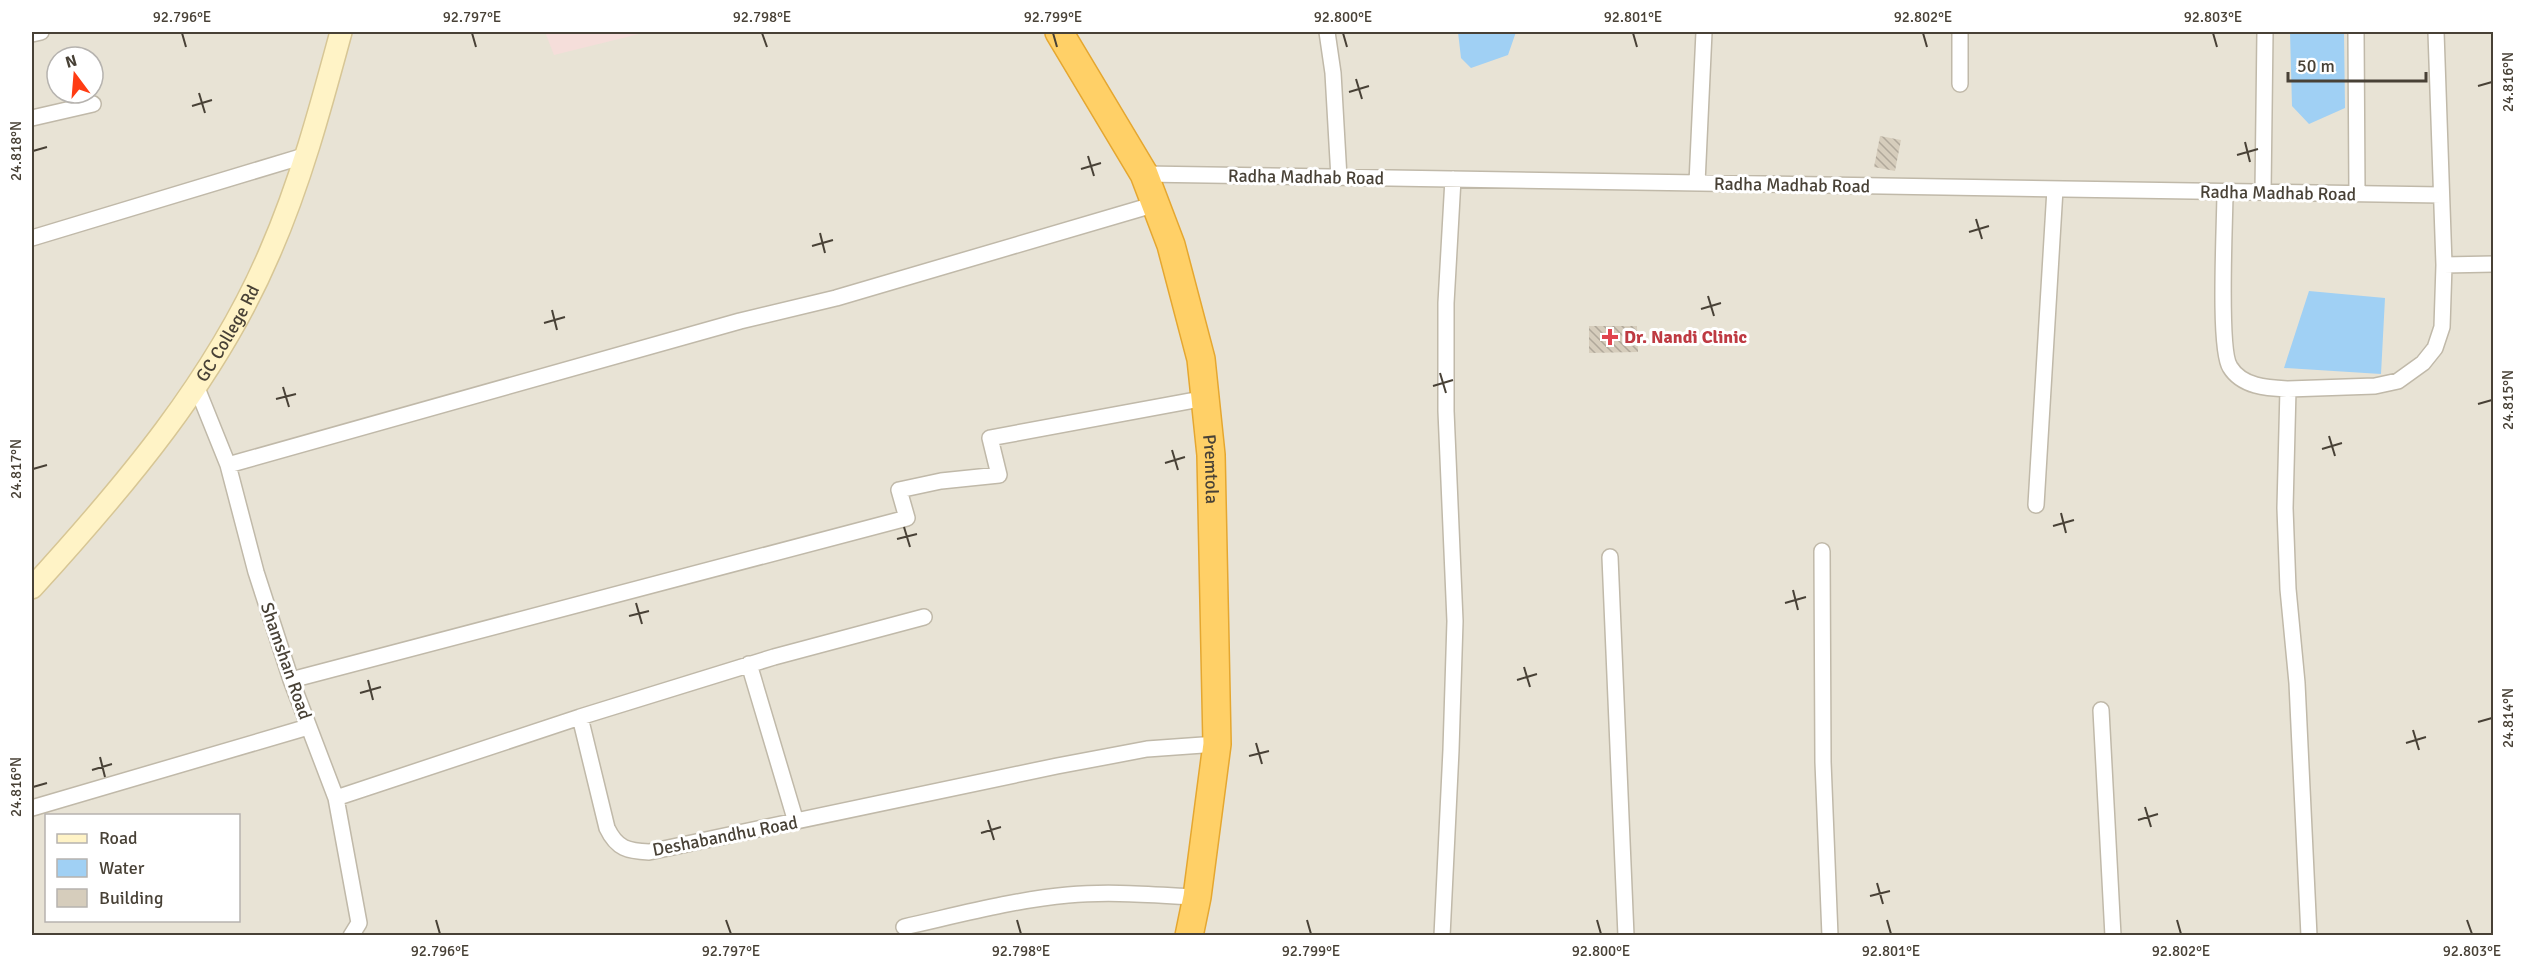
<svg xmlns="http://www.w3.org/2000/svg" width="2525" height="967" viewBox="0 0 2525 967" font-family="Signika,sans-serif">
<defs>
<pattern id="building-back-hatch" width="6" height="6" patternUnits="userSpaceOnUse" patternTransform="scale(1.5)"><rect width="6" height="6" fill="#d6cdbc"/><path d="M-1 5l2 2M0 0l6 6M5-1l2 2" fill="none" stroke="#b0a89a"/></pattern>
</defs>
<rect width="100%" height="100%" fill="#f4f1e7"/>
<path fill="#e8e3d5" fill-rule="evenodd" d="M32 32H2493V935H32ZM57 57H93V93H57ZM46 816H238V920H46Z"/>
<path fill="#f5deda" d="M545 32H647L554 55Z"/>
<path fill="#a0d0f4" d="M1458 32H1516L1508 55 1471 68 1461 58Z
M2290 32H2344L2345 108 2309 124 2292 106Z
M2309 291 2385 298 2381 374 2284 368Z"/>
<path fill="url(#building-back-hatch)" d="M1880 136 1901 140 1895 171 1874 167Z
M1589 326H1637L1638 352 1589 353Z"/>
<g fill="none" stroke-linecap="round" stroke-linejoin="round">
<g stroke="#c0b9a9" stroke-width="18">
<path id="street" d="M1327 32 1333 73 1339 178
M2356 32 2357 194
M32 34 41 32
M1960 84V32
M32 118 93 104
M1144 174 2441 195
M1697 183 1704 32
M2225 192C2225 222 2218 349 2230 367 2242 387 2268 388 2288 389L2285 508 2288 589 2297 683 2309 936
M2263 192 2265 32
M32 238 307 155
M2444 265 2494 264
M197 388 228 465 256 572 291 680 336 798 359 923 351 936
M2288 389 2375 386 2398 381 2423 363 2435 348 2442 327 2444 265 2436 32
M228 465 740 321 836 298 1156 204
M2036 505 2055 189
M1822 551 1823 762 1830 936
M1610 557 1626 936
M749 664 796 822
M291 680 907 518 899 490 941 481 999 475 990 438 1206 398
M2101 710 2113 936
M580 717 774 657 924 617
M336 798 580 717 607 828C617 849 628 851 649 852L1057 766 1147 749 1217 744
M32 808 308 727
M904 927C958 915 1013 900 1068 895 1111 891 1154 895 1197 897
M1442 936 1451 750 1455 621 1446 411V303L1453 179"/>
</g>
<g stroke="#d7c695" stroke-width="24">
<g id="secondary">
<path id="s1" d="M32 588C124 487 216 379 270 252 301 181 321 106 341 32"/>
</g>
</g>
<g stroke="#e5a730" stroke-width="30">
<g id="highway">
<path id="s2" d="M1059 32 1144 174 1171 245 1201 359 1211 455 1217 744 1197 897 1189 936"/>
</g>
</g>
<use href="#street" stroke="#fff" stroke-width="15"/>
<use href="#secondary" stroke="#fff3c6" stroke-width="21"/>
<use href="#highway" stroke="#ffd067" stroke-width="27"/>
</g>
<path fill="none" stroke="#484136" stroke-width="2" d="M182 33 186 47M472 33 476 47M762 33 767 47M1053 33 1057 47M1343 33 1347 47M1633 33 1637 47M1923 33 1927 47M2213 33 2217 47M1356 79 1362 99M2478 86 2492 82M1349 92 1369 86M199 93 205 113M192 106 212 100M2245 142 2250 162M33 151 47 147M2237 155 2258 149M1088 156 1094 176M1081 169 1101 163M1976 219 1982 239M1969 232 1989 226M820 233 825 253M812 246 833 240M1708 296 1714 316M1701 309 1721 303M552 310 557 330M544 323 565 317M1440 373 1446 393M1433 386 1453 380M283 387 289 407M276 399 296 394M2478 404 2492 400M2329 436 2335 456M2322 449 2342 443M1172 450 1178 470M1165 463 1185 457M33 469 47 465M2061 513 2066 533M2053 526 2074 520M904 527 910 547M897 539 917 534M1793 590 1798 610M636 603 642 624M1785 603 1806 597M629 616 649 611M1524 667 1530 687M368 680 373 700M1517 680 1537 674M360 693 381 687M2478 722 2492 718M2413 730 2419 750M1256 743 1262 764M2406 743 2426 737M1249 756 1269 751M100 757 105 777M92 770 112 764M33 787 47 783M2145 807 2151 827M988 820 994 840M2138 820 2158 814M981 833 1001 827M1877 883 1883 904M1870 896 1890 891M436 920 440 934M726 920 731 934M1017 920 1021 934M1307 920 1311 934M1597 920 1601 934M1887 920 1891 934M2177 920 2181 934M2467 920 2472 934"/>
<path fill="#e0444e" stroke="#fff" stroke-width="2" d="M1607 328h6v6h6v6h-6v6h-6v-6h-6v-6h6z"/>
<g text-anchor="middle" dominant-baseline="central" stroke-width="6" stroke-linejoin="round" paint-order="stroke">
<g font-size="18" fill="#484136" stroke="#fff">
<text transform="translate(1306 177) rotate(1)">Radha Madhab Road</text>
<text transform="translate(1792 185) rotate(1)">Radha Madhab Road</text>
<text transform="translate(2278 193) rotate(1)">Radha Madhab Road</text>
<text stroke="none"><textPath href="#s1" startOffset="322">GC College Rd</textPath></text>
<text stroke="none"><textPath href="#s2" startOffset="470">Premtola</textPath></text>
<text transform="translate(286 661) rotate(71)">Shamshan Road</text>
<text transform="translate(725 836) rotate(-11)">Deshabandhu Road</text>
</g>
<g font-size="18" font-weight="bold" fill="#be3a42" stroke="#fff" text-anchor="start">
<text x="1624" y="337">Dr. Nandi Clinic</text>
</g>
</g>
<rect width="2525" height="967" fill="none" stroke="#ffffff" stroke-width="66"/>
<rect x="45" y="814" width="195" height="108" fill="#ffffff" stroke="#b6b3af" stroke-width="1.5"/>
<rect x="57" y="834" width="30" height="9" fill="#fff3c6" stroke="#b6b3af" stroke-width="1.5"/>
<text x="99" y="844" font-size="18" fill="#484136">Road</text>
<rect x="57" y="859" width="30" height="18" fill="#a0d0f4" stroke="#b6b3af" stroke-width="1.5"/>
<text x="99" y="874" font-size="18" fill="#484136">Water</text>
<rect x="57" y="889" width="30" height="18" fill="#d6cdbc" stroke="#b6b3af" stroke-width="1.5"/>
<text x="99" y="904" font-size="18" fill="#484136">Building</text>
<g transform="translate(75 75) rotate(344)"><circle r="28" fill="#ffffff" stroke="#b6b3af" stroke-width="1.5"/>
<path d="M0-4.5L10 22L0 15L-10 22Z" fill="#ff3c13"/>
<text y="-9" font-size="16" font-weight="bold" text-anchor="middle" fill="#484136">N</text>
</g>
<path d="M2288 72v9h138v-9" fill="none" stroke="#484136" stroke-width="3"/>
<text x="2297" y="72" font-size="18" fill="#484136" stroke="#ffffff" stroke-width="4.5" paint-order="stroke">50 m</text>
<rect x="33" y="33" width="2459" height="901" fill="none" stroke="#484136" stroke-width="2"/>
<g font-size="15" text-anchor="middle" fill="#484136">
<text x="182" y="22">92.796°E</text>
<text x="472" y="22">92.797°E</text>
<text x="762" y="22">92.798°E</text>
<text x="1053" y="22">92.799°E</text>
<text x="1343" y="22">92.800°E</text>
<text x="1633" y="22">92.801°E</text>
<text x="1923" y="22">92.802°E</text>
<text x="2213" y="22">92.803°E</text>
<text transform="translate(2508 82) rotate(-90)" y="5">24.816°N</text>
<text transform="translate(16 151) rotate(-90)" y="5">24.818°N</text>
<text transform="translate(2508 400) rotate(-90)" y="5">24.815°N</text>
<text transform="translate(16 469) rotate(-90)" y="5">24.817°N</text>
<text transform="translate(2508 718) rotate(-90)" y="5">24.814°N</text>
<text transform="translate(16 787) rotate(-90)" y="5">24.816°N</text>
<text x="440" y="956">92.796°E</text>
<text x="731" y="956">92.797°E</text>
<text x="1021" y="956">92.798°E</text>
<text x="1311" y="956">92.799°E</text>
<text x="1601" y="956">92.800°E</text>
<text x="1891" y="956">92.801°E</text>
<text x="2181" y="956">92.802°E</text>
<text x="2472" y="956">92.803°E</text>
</g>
</svg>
